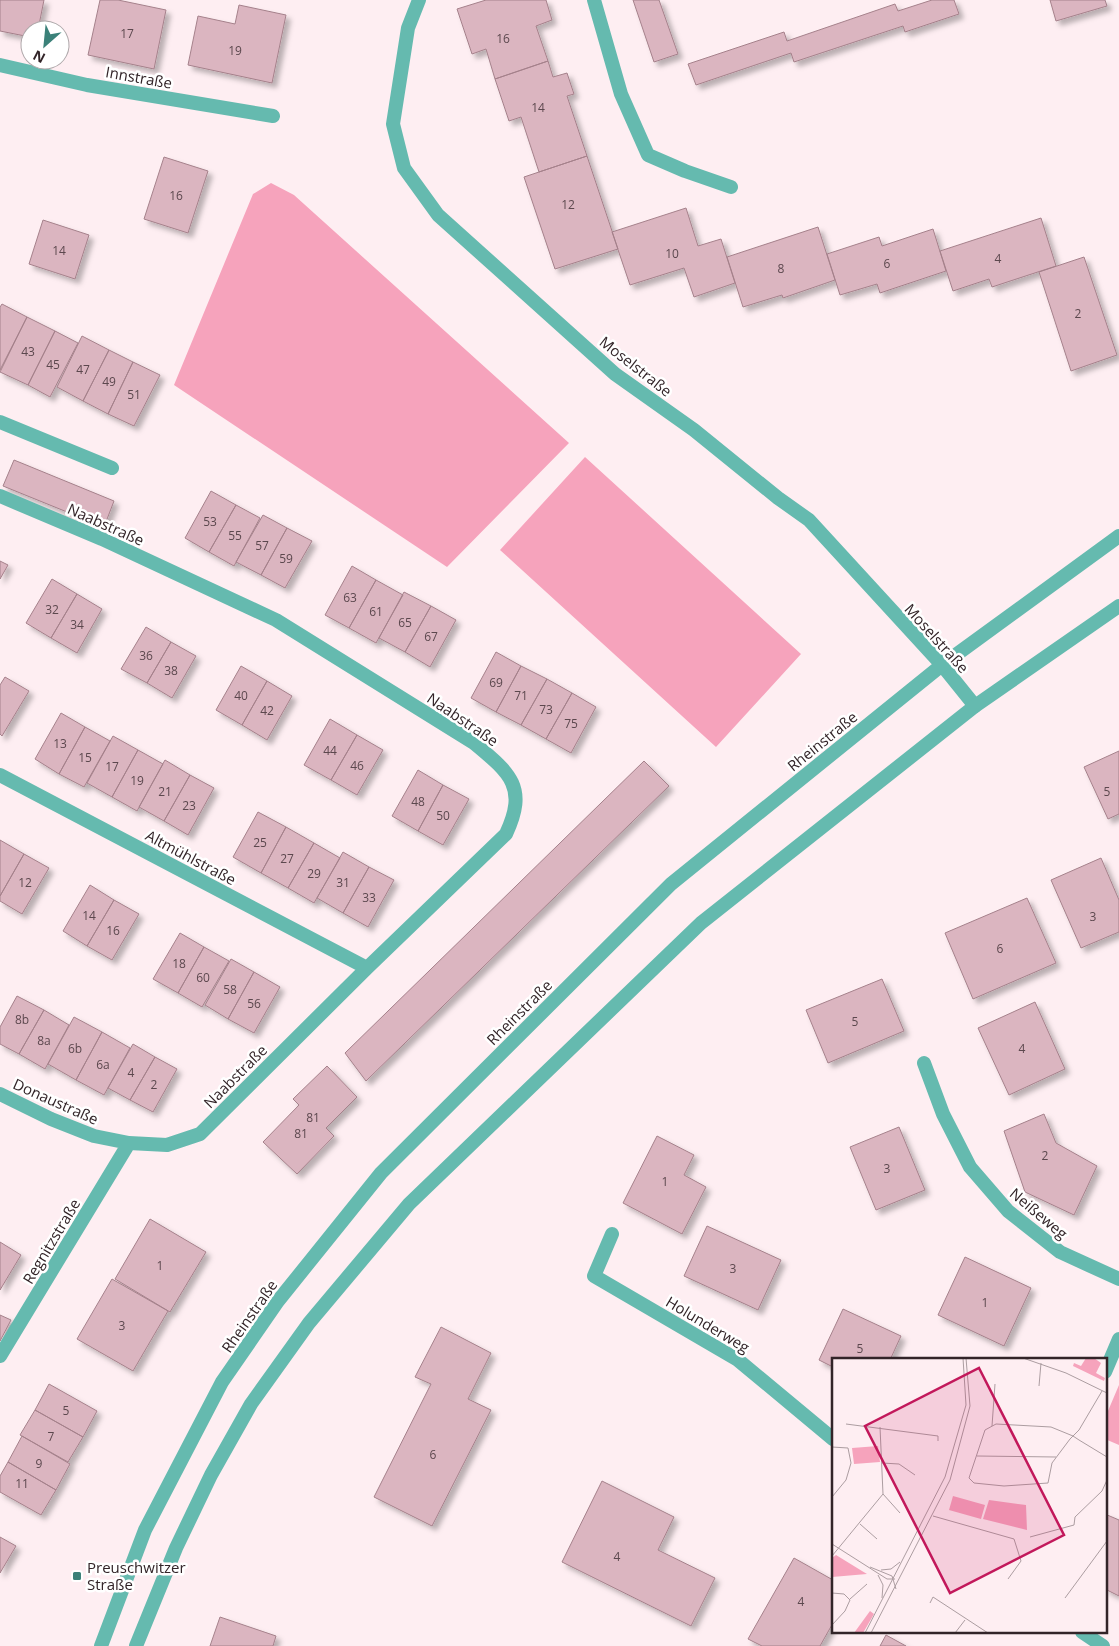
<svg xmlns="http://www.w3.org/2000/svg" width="1119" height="1646" viewBox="0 0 1119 1646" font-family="'Open Sans',sans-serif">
<defs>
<filter id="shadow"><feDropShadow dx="4.5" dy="4.5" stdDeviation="2.5" flood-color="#0004"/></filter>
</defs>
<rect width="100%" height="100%" fill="#feeef2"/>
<path fill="#f6a3bc" d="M271 183 294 195 569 443 447 567 174 385 253 194Z
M585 457 801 654 716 747 500 550Z
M1119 1385V1445L1105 1439V1418Z"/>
<path fill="#dbb5c0" stroke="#a5818b" filter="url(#shadow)" d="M0 0H44L38 30H30V37L0 31Z
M100 0H118L166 10 154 69 88 55Z
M486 0H546L552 20 536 26 548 61 495 79 486 49 472 54 457 9Z
M633 0H659L678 54 654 62Z
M932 0H954L959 14 905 32 903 26 794 62 791 53 696 85 688 64 784 32 787 41 895 4 898 11Z
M1050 0H1105L1107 6 1056 21Z
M239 5 286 15 272 83 188 65 198 16 235 24Z
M548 61 553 77 567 73 574 94 567 96 587 156 539 172 521 117 509 121 495 79Z
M587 156 618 249 555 269 524 177Z
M164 157 208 171 188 233 144 219Z
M686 208 698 246 721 239 735 283 694 297 684 268 630 285 612 232Z
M1041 218 1056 266 992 287 989 279 953 291 940 251Z
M43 220 89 235 75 279 29 264Z
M818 227 835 280 783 298 782 295 743 307 727 257Z
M933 229 946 271 880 293 877 284 840 295 827 254 879 237 882 246Z
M1084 257 1117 355 1071 371 1039 272Z
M2 304 27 317 0 370V307Z
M27 317 55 331 28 385 0 372Z
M55 331 78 343 50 397 28 385Z
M82 336 109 350 83 401 57 387Z
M109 350 133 362 108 414 83 401Z
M133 362 160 375 134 426 108 414Z
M14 460 114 501 104 527 3 486Z
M211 491 236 505 209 552 185 538Z
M236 505 260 518 234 566 209 552Z
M263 515 287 528 261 575 236 562Z
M287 528 312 541 285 588 261 575Z
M0 561 8 565 0 579Z
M352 566 376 580 349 628 325 615Z
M52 579 77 594 51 638 26 623Z
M376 580 403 595 376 643 349 628Z
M404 592 431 606 405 652 379 638Z
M77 594 102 609 77 653 51 638Z
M431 606 456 620 430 667 405 652Z
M146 627 171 642 147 683 121 669Z
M171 642 196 656 172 698 147 683Z
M496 652 521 666 496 712 471 698Z
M241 666 267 681 242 725 216 710Z
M521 666 547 679 521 725 496 712Z
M5 677 29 691 2 736 0 734V685Z
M547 679 572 693 546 739 521 725Z
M267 681 292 696 267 740 242 725Z
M572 693 596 707 571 753 546 739Z
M61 713 85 727 59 774 35 759Z
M330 719 357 735 331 780 304 765Z
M85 727 110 741 84 787 59 774Z
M357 735 383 750 357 795 331 780Z
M113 736 138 750 112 797 87 783Z
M138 750 163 764 137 811 112 797Z
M1119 751V814L1108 819 1084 767Z
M165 760 190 775 164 821 139 807Z
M644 761 669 786 366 1081 345 1053Z
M418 770 443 785 418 831 392 816Z
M190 775 214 788 188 835 164 821Z
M443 785 469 799 443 845 418 831Z
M258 812 286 827 261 873 233 857Z
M286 827 314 843 288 888 261 873Z
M0 840 24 854 0 896Z
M314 843 340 858 314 903 288 888Z
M343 852 369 867 343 913 317 898Z
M24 854 49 868 22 914 0 901V896Z
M1101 858 1119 900V932L1081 948 1051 880Z
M369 867 394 880 368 927 343 913Z
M90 885 114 900 87 946 63 931Z
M1027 898 1056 963 973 999 945 933Z
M114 900 139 914 112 960 87 946Z
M180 933 204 947 178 993 153 979Z
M204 947 229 961 202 1007 178 993Z
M231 959 254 972 228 1019 205 1005Z
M254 972 280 987 254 1033 228 1019Z
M882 979 904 1031 828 1063 806 1010Z
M17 996 44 1010 19 1054 0 1044V1027Z
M1035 1002 1065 1069 1009 1095 978 1028Z
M44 1010 69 1025 45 1069 19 1054Z
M74 1017 102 1032 76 1080 48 1064Z
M102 1032 130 1048 104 1095 76 1080Z
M133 1044 155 1057 130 1100 108 1088Z
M155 1057 177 1069 153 1112 130 1100Z
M327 1066 357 1097 326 1128 334 1136 297 1174 263 1142 299 1105 293 1099Z
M1044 1114 1056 1143 1097 1166 1074 1215 1025 1192 1004 1131Z
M899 1127 925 1190 876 1210 850 1147Z
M657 1136 694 1155 684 1175 706 1187 682 1234 623 1203Z
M150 1219 206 1252 170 1312 115 1279Z
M707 1226 781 1260 758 1310 684 1276Z
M0 1242 21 1255 0 1290Z
M965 1257 1031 1288 1004 1346 938 1315Z
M112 1279 168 1311 133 1371 77 1339Z
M843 1309 901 1336 890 1360H833V1367L819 1360Z
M0 1315 11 1320 0 1341Z
M441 1327 491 1353 468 1399 491 1410 432 1526 374 1497 431 1384 415 1377Z
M49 1384 97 1411 83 1437 35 1410Z
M35 1410 83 1437 68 1462 20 1435Z
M22 1436 70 1464 56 1490 8 1462Z
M8 1462 56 1490 41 1515 0 1492V1476Z
M602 1481 674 1517 658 1550 715 1578 691 1626 562 1562Z
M1105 1514 1119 1520V1596L1105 1589Z
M0 1537 16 1546 0 1573Z
M794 1558 833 1580V1623L820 1646H762L748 1639Z
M220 1617 276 1636 273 1646H210Z
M886 1635 906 1646H880Z"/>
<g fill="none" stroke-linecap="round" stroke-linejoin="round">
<path stroke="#65baaf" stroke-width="14" d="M594 0 621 94 648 155 685 171 731 187
M0 422 112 468"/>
<path stroke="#65baaf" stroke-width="14" d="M419 0 408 28 393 124 404 168 438 215 615 374 694 430 778 498 809 520 942 665 975 706
M0 65 87 85 273 116
M0 496 102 539 276 620 474 743C510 773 528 787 506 834L367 968 200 1134 167 1145 129 1143 94 1136 51 1119 0 1094
M0 775 367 968
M924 1063 943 1114 970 1167 1008 1211 1060 1252 1119 1279
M612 1234 594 1276 738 1360 833 1439
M0 1356 129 1143
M1105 1372 1119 1339
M1082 1632 1103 1646"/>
<path stroke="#65baaf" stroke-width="14" d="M101 1646 145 1530 222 1382 278 1301 381 1173 671 884 942 665 1119 536
M136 1646 176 1548 211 1475 251 1404 309 1323 409 1204 701 923 975 706 1119 606"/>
</g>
<rect fill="#3b8179" stroke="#fff" stroke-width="2" x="72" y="1571" width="10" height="10" rx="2.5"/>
<g text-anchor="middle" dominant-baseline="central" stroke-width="5" stroke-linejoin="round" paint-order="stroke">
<g font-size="12" fill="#5c484e">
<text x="127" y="33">17</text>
<text x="503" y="38">16</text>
<text x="235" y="50">19</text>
<text x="538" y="107">14</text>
<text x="176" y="195">16</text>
<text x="568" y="204">12</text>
<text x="59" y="250">14</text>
<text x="672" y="253">10</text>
<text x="998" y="258">4</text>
<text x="887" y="263">6</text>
<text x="781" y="268">8</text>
<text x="1078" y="313">2</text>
<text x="28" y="351">43</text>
<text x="53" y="364">45</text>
<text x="83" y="369">47</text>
<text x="109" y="381">49</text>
<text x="134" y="394">51</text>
<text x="210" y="521">53</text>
<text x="235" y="535">55</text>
<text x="262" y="545">57</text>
<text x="286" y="558">59</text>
<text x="350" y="597">63</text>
<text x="52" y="609">32</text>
<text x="376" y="611">61</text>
<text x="405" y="622">65</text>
<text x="77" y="624">34</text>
<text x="431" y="636">67</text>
<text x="146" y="655">36</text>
<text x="171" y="670">38</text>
<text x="496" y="682">69</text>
<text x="241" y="695">40</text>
<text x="521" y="695">71</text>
<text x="546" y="709">73</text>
<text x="267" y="710">42</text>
<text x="571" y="723">75</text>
<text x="60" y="743">13</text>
<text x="330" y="750">44</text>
<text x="85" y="757">15</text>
<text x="357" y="765">46</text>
<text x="112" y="766">17</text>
<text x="137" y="780">19</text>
<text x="165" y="791">21</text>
<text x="1107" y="791">5</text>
<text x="418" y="801">48</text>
<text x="189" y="805">23</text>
<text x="443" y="815">50</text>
<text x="260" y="842">25</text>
<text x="287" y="858">27</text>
<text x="314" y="873">29</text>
<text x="25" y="882">12</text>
<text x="343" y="882">31</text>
<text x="369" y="897">33</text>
<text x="89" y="915">14</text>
<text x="1093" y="916">3</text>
<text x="113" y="930">16</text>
<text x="1000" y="948">6</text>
<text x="179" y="963">18</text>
<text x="203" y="977">60</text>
<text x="230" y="989">58</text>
<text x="254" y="1003">56</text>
<text x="22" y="1019">8b</text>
<text x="855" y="1021">5</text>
<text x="44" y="1040">8a</text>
<text x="75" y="1048">6b</text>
<text x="1022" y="1048">4</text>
<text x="103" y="1064">6a</text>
<text x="131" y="1072">4</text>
<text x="154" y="1084">2</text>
<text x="313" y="1117">81</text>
<text x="301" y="1133">81</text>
<text x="1045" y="1155">2</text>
<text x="887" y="1168">3</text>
<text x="665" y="1181">1</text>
<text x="160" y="1265">1</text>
<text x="733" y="1268">3</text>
<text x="985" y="1302">1</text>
<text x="122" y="1325">3</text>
<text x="860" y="1348">5</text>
<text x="66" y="1410">5</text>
<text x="51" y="1436">7</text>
<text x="433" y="1454">6</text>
<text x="39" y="1463">9</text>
<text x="22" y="1483">11</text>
<text x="617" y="1556">4</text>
<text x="801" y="1601">4</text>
</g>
<g font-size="15" fill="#322428" stroke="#fff">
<text transform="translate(139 77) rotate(10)">Innstraße</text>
<text transform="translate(636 366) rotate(38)">Moselstraße</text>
<text transform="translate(106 524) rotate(24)">Naabstraße</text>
<text transform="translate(937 638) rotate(48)">Moselstraße</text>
<text transform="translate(463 719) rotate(34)">Naabstraße</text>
<text transform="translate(822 741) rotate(-39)">Rheinstraße</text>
<text transform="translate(191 857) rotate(28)">Altmühlstraße</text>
<text transform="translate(519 1012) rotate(-45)">Rheinstraße</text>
<text transform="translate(235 1076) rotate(-45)">Naabstraße</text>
<text transform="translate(56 1101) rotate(24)">Donaustraße</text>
<text transform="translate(1039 1213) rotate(40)">Neißeweg</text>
<text transform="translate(51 1241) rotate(-59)">Regnitzstraße</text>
<text transform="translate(249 1316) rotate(-55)">Rheinstraße</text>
<text transform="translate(708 1324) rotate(31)">Holunderweg</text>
</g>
<g font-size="15" fill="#322428" stroke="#fff" text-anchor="start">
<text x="87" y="1567">Preuschwitzer<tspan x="87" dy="17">Straße</tspan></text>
</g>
</g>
<g transform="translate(832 1358)">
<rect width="275" height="275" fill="#feeef2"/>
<path d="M254 0H262L269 5 264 15 273 20 272 23 241 8 242 5 249 8ZM46 88 48 104 22 106 20 90ZM121 138 153 147 149 161 117 152ZM157 142 194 147 195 172 151 161ZM4 197 30 213 35 216 0 219V200ZM38 253 42 256 31 275H22Z" fill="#f6a3bc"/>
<path fill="none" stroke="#ac9da1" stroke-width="1" d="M191 0 234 15 275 35M207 28 209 5M270 33 247 72 238 81 220 105 216 125 172 128 142 125 137 120 153 72 164 66 219 69 241 78 247 82 275 99M14 66 106 78V83M160 68 163 26M0 89 16 90 19 105 14 122 0 139M145 98 224 99M50 105 67 106 83 117M51 136 68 155M101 158 182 181 189 203 176 221M28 166 45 181M198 179 242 167 243 159 270 133 275 122M0 186 55 221H63M0 198 51 136 48 69M38 209 60 218 64 231M49 212 59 211 68 204M46 217 51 227 50 240M0 235 12 236 18 242 13 253 0 267M233 240 275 183M18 241 35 226M98 245 101 239 156 275M33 275 113 119 134 47 131 0M39 275 118 122 138 48 134 0M123 275 133 262"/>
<path fill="#c2185b" fill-opacity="0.15" stroke="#c2185b" stroke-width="2.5" d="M147 10 232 177 118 235 33 68Z"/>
<rect width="275" height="275" fill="none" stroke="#322428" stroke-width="2.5"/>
</g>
<g transform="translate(45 45) rotate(207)"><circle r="24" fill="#ffffff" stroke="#ada7a9"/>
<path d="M0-4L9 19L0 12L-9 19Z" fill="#3b8179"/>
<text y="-8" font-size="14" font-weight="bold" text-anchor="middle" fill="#322428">N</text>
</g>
</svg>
